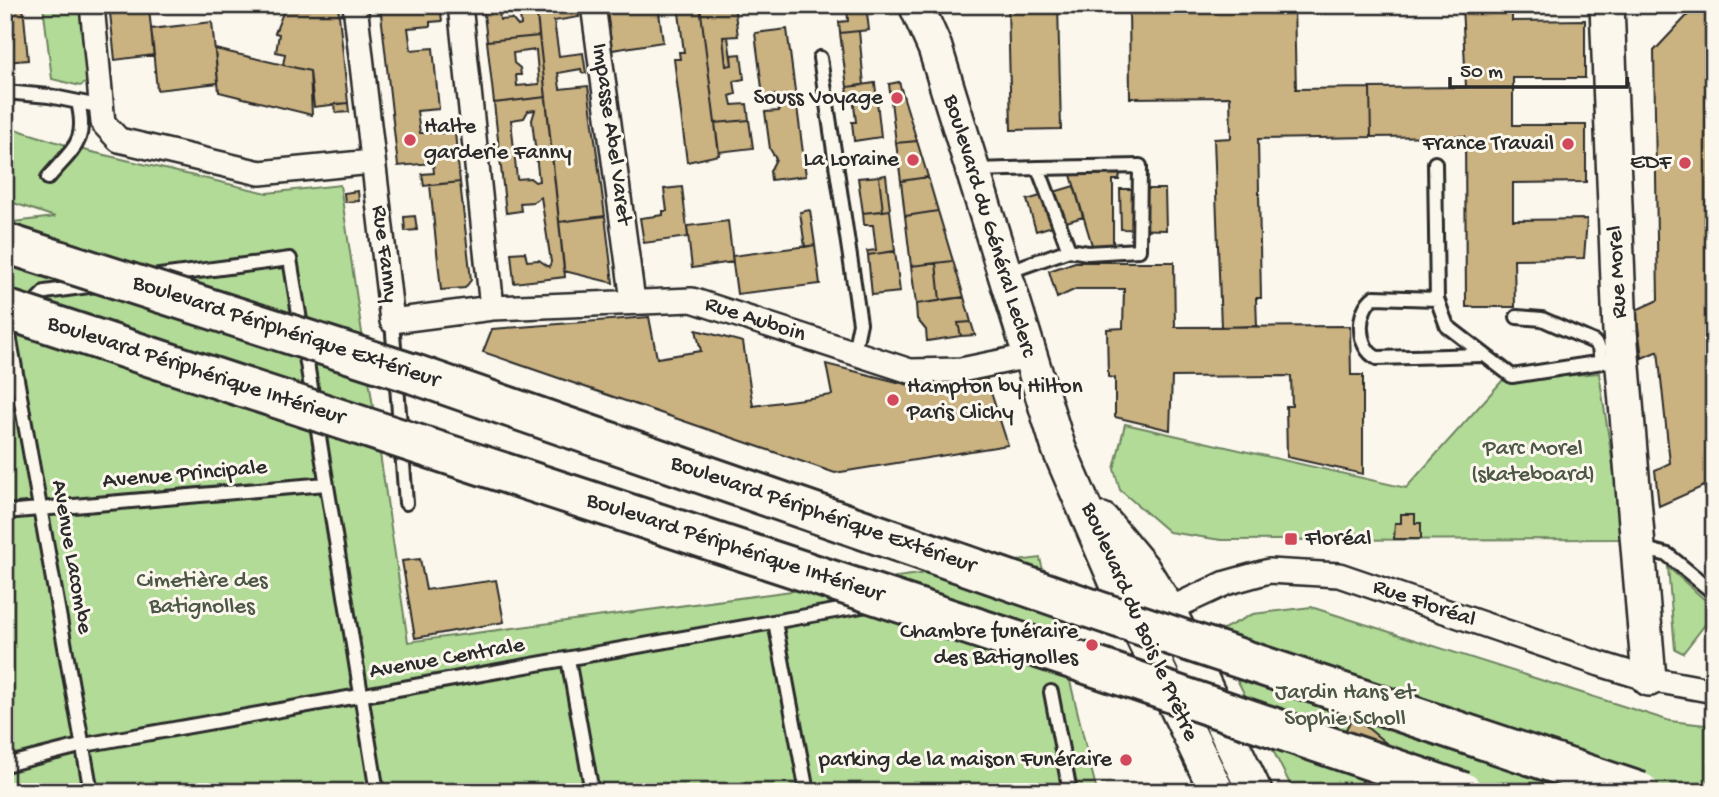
<svg xmlns="http://www.w3.org/2000/svg" width="1719" height="797" viewBox="0 0 1719 797" font-family="'Gochi Hand',sans-serif">
<rect width="100%" height="100%" fill="#fbf7ec"/>
<filter id="ink" filterUnits="userSpaceOnUse"><feTurbulence type="fractalNoise" baseFrequency=".0143" numOctaves="2"/><feDisplacementMap in="SourceGraphic" scale="14" xChannelSelector="R" yChannelSelector="G"/><feConvolveMatrix kernelMatrix="1 2 1 2 8 2 1 2 1" color-interpolation-filters="sRGB"/></filter>
<g filter="url(#ink)">
<path fill="#b1db97" stroke="#6e8361" stroke-width="2" d="M43 5H81L89 74 87 82 80 86 52 79Z
M5 126 79 149 267 193 340 185 408 642 1040 558 1097 792H5V223L55 217 5 200Z
M1599 373 1624 539 1221 540 1169 532 1120 490 1114 469 1125 424 1406 488 1502 381Z
M1668 567 1714 608V613L1683 653 1675 649Z
M1311 607 1670 721 1714 726V792H1294L1221 648V630L1253 614Z"/>
<path fill="#cab281" stroke="#2b2b2b" stroke-width="2" fill-rule="evenodd" d="M5 5H23L28 60 5 62Z
M286 5H338L348 103 314 107 310 71 283 65 285 54 276 52 279 34 275 33Z
M380 5H440L442 21 430 22V26L408 28 411 50 433 48 439 109 417 111 420 133H455L460 182 424 186 422 174 434 173 433 163 398 166Z
M483 5H498L500 20 512 19 518 26 521 25 519 5H536L539 36 487 41Z
M536 5H577L579 17 554 21 559 56 583 53 586 73H582L581 69 558 73 560 89 588 86 605 216 559 222Z
M606 5H658L663 42 612 50Z
M678 5H700L719 155 687 162 674 59H680L679 52H684Z
M700 5H734L738 36 723 37 726 66 732 65 731 55 741 54 744 79 734 81 736 94 730 96 732 105 747 104 749 120 715 123Z
M866 5 869 30 840 33 839 22 848 21 847 6Z
M1008 5H1058L1061 129 1011 130Z
M1129 5H1294L1296 89 1370 88 1371 137 1258 139 1261 298H1256L1257 326 1221 327 1214 139 1231 138 1230 97 1130 98Z
M1462 5H1512V21L1585 20V78H1513V125H1586V182L1513 183V220L1587 219 1584 258 1514 259 1515 307H1466L1465 136 1371 137 1370 88 1466 87Z
M1697 5H1714V510L1704 486 1659 506 1655 470 1670 463 1658 351 1642 358 1636 310 1658 300 1654 51Z
M149 9 154 55 115 60 110 13Z
M212 22 218 83 157 90 151 29Z
M787 29 806 176 771 180 770 171 776 159 770 149 765 112 779 111 777 95 763 96 755 33Z
M859 31 864 85 847 87 840 33Z
M539 36 546 97 494 103 487 41ZM536 50 539 84 517 86 516 75H521L520 68 514 63 513 53Z
M723 37H728L732 65 726 66Z
M215 49 310 71 312 115 219 92Z
M899 82 917 141 896 143 889 84Z
M875 83 881 137 854 141 852 122H856L853 97 848 98 847 87Z
M546 97 565 277 514 283 511 253 525 252 527 261 539 260 549 267 551 262 541 197 533 202 520 203 521 211 506 213 494 103ZM535 110 532 120 539 181 535 182 530 178 517 179 511 120 524 118 528 111Z
M348 103 349 112 336 113 335 104Z
M749 120 753 148 719 152 715 123Z
M917 141 928 177 901 181 896 143Z
M1120 174 1119 180H1113V246L1092 245 1071 175Z
M886 175 890 210 883 211 879 176Z
M879 176 883 211 863 213 858 178Z
M928 177 938 211 905 216 901 181Z
M460 182 471 280 465 288 441 290 430 185Z
M1074 186 1083 217 1036 231 1027 200Z
M682 187 688 237 644 243 640 218 663 215V211H667L664 189Z
M1120 189H1165L1166 230 1121 229Z
M358 191 359 201 345 202 344 193Z
M810 210 815 245 805 247 800 212Z
M890 210 895 251 868 255 867 251 876 250 873 225H864L863 213Z
M938 211 953 261 911 266 905 216Z
M415 216 417 230 405 231 404 217Z
M605 216 613 283 564 271 559 222Z
M728 221 733 262 692 268 687 226Z
M815 245 820 284 737 294 732 256Z
M895 251 900 292 872 295 868 255Z
M953 261 964 297 940 300 936 263Z
M1075 262H1174L1175 327 1350 326 1351 375H1363V474L1287 457 1286 406H1292L1291 376 1172 377 1170 430 1115 417V378L1108 377 1107 329 1123 328 1124 289H1076L1057 298 1049 271Z
M936 263 940 301 916 304 911 266Z
M964 297 971 322 958 323 961 336 927 341 926 330 917 319 916 304Z
M649 317 657 358 701 351 696 330 743 342 753 406 832 395 826 364 917 387 986 377 1008 445 835 473 483 352 492 329Z
M971 322 975 335 961 336 958 323Z
M1401 514H1415V523H1421V539H1394L1395 523H1401Z
M420 559 426 590 496 580 504 622 415 638 402 561Z
M1353 716 1414 766 1407 792H1357L1367 771 1337 746Z"/>
<g fill="none" stroke-linecap="round" stroke-linejoin="round">
<g stroke="#2b2b2b" stroke-width="18">
<path id="lane" d="M820 58 860 323 854 352
M5 92 49 96 103 107
M1435 163 1437 299 1447 326 1512 376 1622 359
M975 170 1038 168 1069 250
M48 178C73 148 88 143 78 102
M1004 273 1069 250 1088 253 1139 250 1140 166 1038 168
M152 277 290 259 377 792
M1437 299 1374 297C1356 310 1356 348 1377 358L1482 355
M1517 317 1542 319 1594 342 1599 348 1601 362
M392 321 406 503
M5 512 326 484
M1641 548 1668 555 1714 593
M775 622 807 792
M568 659 592 792
M1051 692 1070 792
M5 765 84 745 868 605
M91 792 8 329 45 292 96 285"/>
</g>
<g stroke="#2b2b2b" stroke-width="28">
<path id="street" d="M92 5 103 123 119 140 260 173 372 162
M355 5 392 321 492 308 692 300 910 371 961 370 1029 356
M460 5 492 308
M593 5 633 301
M1155 616 1226 583 1269 571 1339 575 1600 664 1649 679 1714 691"/>
</g>
<g stroke="#2b2b2b" stroke-width="38">
<path id="secondary" d="M916 5 935 48 1059 449 1115 579 1217 792
M1607 5 1620 331 1649 679
M1102 520 1142 568 1168 609 1255 792"/>
</g>
<use href="#lane" stroke="#fbf7ec" stroke-width="12"/>
<use href="#street" stroke="#fbf7ec" stroke-width="23"/>
<use href="#secondary" stroke="#fbf7ec" stroke-width="33"/>
<g stroke="#2b2b2b" stroke-width="44" stroke-linecap="butt">
<path id="highway-bridge" d="M5 243 414 374 1101 612 1640 792
M5 309 1081 662 1463 792"/>
</g>
<use href="#highway-bridge" stroke="#fbf7ec" stroke-width="38"/>
</g>
</g>
<g fill="#d1495b" stroke="#fbf7ec" stroke-width="2.5">
<circle cx="897" cy="98" r="7"/>
<circle cx="410" cy="140" r="7"/>
<circle cx="1568" cy="144" r="7"/>
<circle cx="913" cy="160" r="7"/>
<circle cx="1685" cy="163" r="7"/>
<circle cx="893" cy="400" r="7"/>
<rect x="1284" y="532" width="14" height="14" rx="3.5"/>
<circle cx="1092" cy="645" r="7"/>
<circle cx="1126" cy="760" r="7"/>
</g>
<g text-anchor="middle" dominant-baseline="central" stroke-width="6" stroke-linejoin="round" paint-order="stroke">
<g font-size="23" fill="#2b2b2b" stroke="#fbf7ec" text-anchor="end">
<text x="883" y="98">Souss Voyage</text>
<text x="424" y="127" text-anchor="start">Halte<tspan x="424" dy="26">garderie Fanny</tspan></text>
<text x="1554" y="144">France Travail</text>
<text x="899" y="160">La Loraine</text>
<text x="1671" y="163">EDF</text>
<text x="907" y="387" text-anchor="start">Hampton by Hilton<tspan x="907" dy="26">Paris Clichy</tspan></text>
<text x="1305" y="539" text-anchor="start">Floréal</text>
<text x="1078" y="632">Chambre funéraire<tspan x="1078" dy="26">des Batignolles</tspan></text>
<text x="1112" y="760">parking de la maison Funéraire</text>
</g>
<g font-size="23" fill="#2b2b2b" stroke="#fbf7ec">
<text transform="translate(611 134) rotate(82)">Impasse Abel Varet</text>
<text transform="translate(989 226) rotate(73)">Boulevard du Général Leclerc</text>
<text transform="translate(384 254) rotate(83)">Rue Fanny</text>
<text transform="translate(1618 272) rotate(-93)">Rue Morel</text>
<text transform="translate(755 320) rotate(18)">Rue Auboin</text>
<text transform="translate(286 332) rotate(18)">Boulevard Périphérique Extérieur</text>
<text transform="translate(196 371) rotate(18)">Boulevard Périphérique Intérieur</text>
<text transform="translate(185 475) rotate(-5)">Avenue Principale</text>
<text transform="translate(823 515) rotate(19)">Boulevard Périphérique Extérieur</text>
<text transform="translate(735 548) rotate(18)">Boulevard Périphérique Intérieur</text>
<text transform="translate(71 557) rotate(80)">Avenue Lacombe</text>
<text transform="translate(1424 604) rotate(19)">Rue Floréal</text>
<text transform="translate(1139 622) rotate(66)">Boulevard du Bois le Prêtre</text>
<text transform="translate(447 659) rotate(-10)">Avenue Centrale</text>
</g>
<g font-size="23" fill="#4c5746" stroke="#fbf7ec">
<text x="1533" y="449">Parc Morel<tspan x="1533" dy="26">(skateboard)</tspan></text>
<text x="202" y="581">Cimetière des<tspan x="202" dy="26">Batignolles</tspan></text>
<text x="1345" y="693">Jardin Hans et<tspan x="1345" dy="26">Sophie Scholl</tspan></text>
</g>
</g>
<rect width="1719" height="797" fill="none" stroke="#fbf7ec" stroke-width="28"/>
<rect x="14" y="14" width="1691" height="769" fill="none" stroke="#2b2b2b" stroke-width="2.5" filter="url(#ink)"/>
<path d="M1450 77v10h177v-10" fill="none" stroke="#2b2b2b" stroke-width="3.5"/>
<text x="1460" y="77" font-size="21" fill="#2b2b2b" stroke="#fbf7ec" stroke-width="5" paint-order="stroke">50 m</text>
</svg>
